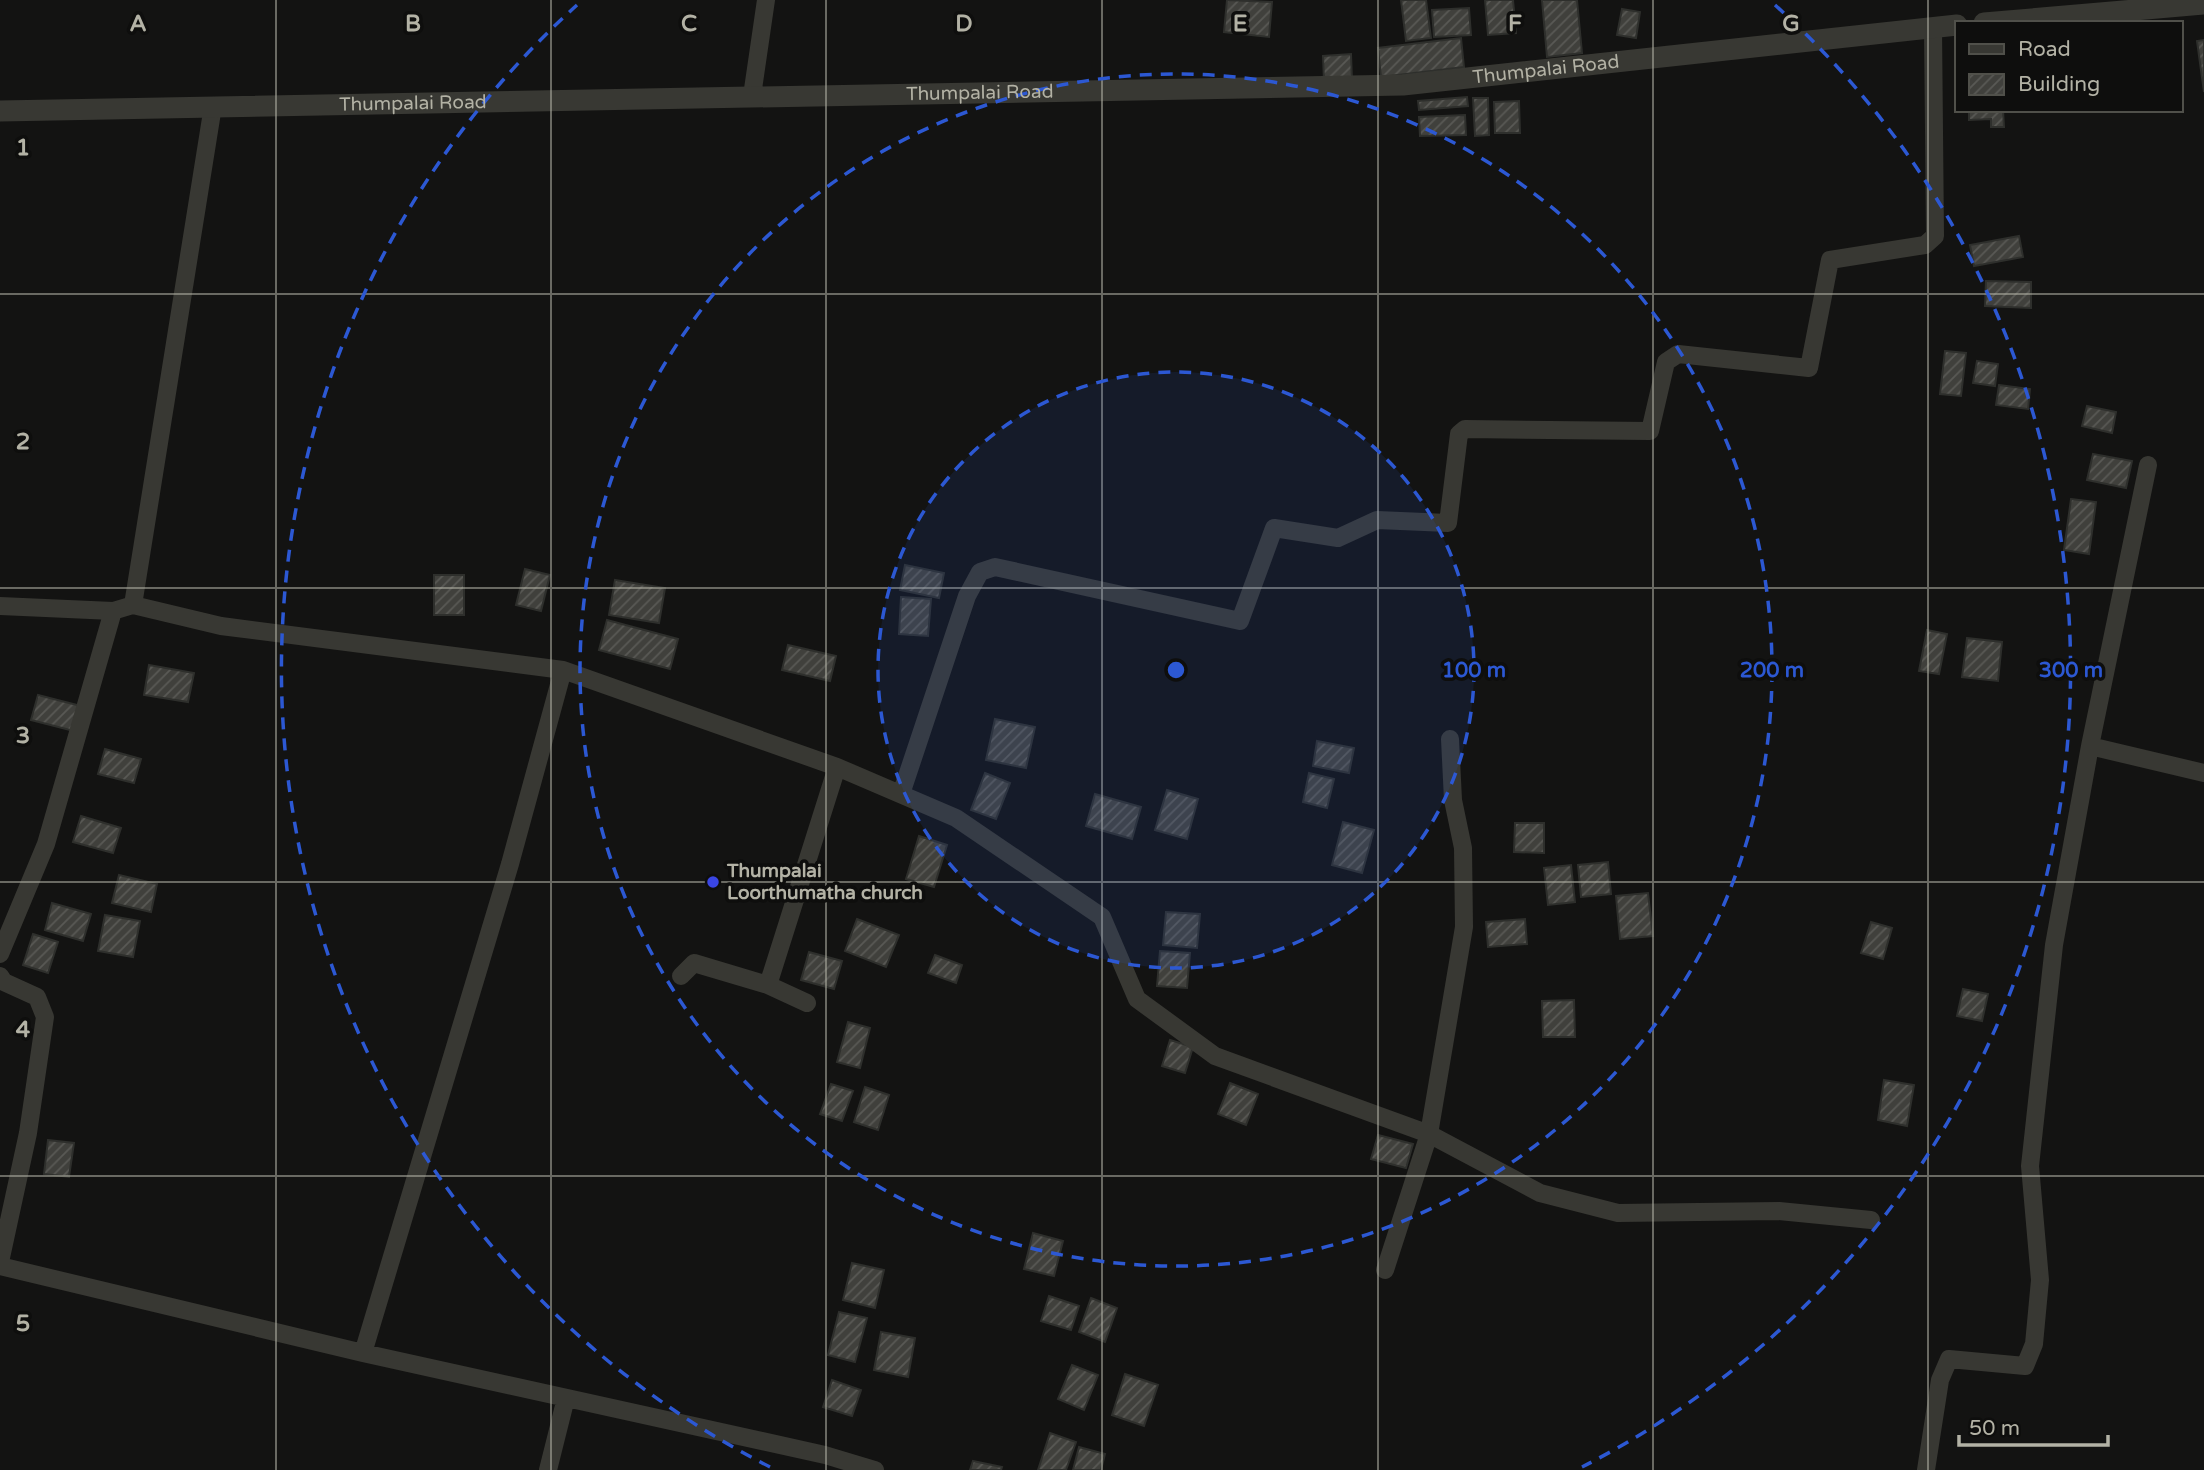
<svg xmlns="http://www.w3.org/2000/svg" width="2204" height="1470" viewBox="0 0 2204 1470" font-family="'Varela Round',sans-serif">
<defs>
<pattern id="building-hatch" width="6" height="6" patternUnits="userSpaceOnUse" patternTransform="scale(1.75)"><rect width="6" height="6" fill="#40403c"/><path d="M-1 1l2-2M0 6l6-6M5 7l2-2" fill="none" stroke="#595955"/></pattern>
</defs>
<rect width="100%" height="100%" fill="#131312"/>
<path fill="url(#building-hatch)" stroke="#2e2f2c" stroke-width="2" d="M1227 0 1272 2 1269 37 1224 32Z
M1401 0H1426L1431 38 1406 41Z
M1485 0H1513L1516 33 1488 35Z
M1542 0H1577L1582 53 1547 57Z
M1469 8 1471 35 1434 37 1432 10Z
M1622 9 1640 12 1636 38 1617 35Z
M1461 38 1464 67 1381 77 1378 48Z
M2204 40V92L2197 41Z
M1351 54 1352 80 1324 82 1323 56Z
M1467 97 1468 106 1419 110 1418 101Z
M1473 98H1488L1489 135 1475 136Z
M1519 101 1520 133H1495L1494 102Z
M1969 110H2003L2004 127H1991V119L1969 120Z
M1465 115 1466 135 1420 136 1419 117Z
M2019 236 2023 257 1974 266 1970 245Z
M1986 281 2031 282V308L1985 306Z
M1945 351 1966 353 1961 396 1940 394Z
M1977 361 1998 364 1995 386 1973 383Z
M1999 385 2030 389 2028 409 1996 405Z
M2087 406 2116 412 2112 433 2082 426Z
M2093 454 2132 461 2126 488 2087 480Z
M2071 499 2096 502 2089 554 2064 550Z
M905 565 944 573 939 598 900 590Z
M525 569 550 575 541 611 516 605Z
M434 575H464V615H434Z
M615 580 665 588 659 623 609 615Z
M901 597 931 599 928 636 899 634Z
M607 620 678 639 670 669 599 650Z
M1927 630 1947 634 1939 674 1919 671Z
M1967 638 2002 642 1998 681 1962 677Z
M788 645 836 656 830 681 782 670Z
M149 665 194 673 188 702 144 695Z
M38 695 81 706 74 731 31 720Z
M995 719 1035 727 1026 768 986 760Z
M1317 741 1354 748 1349 773 1313 766Z
M105 749 141 759 134 783 98 774Z
M985 773 1010 783 996 819 971 810Z
M1309 773 1334 779 1327 808 1303 802Z
M1167 790 1198 799 1187 839 1155 830Z
M1095 794 1141 807 1132 839 1086 826Z
M81 816 121 828 113 853 73 842Z
M1343 822 1374 830 1362 873 1332 865Z
M1515 823H1544V853L1514 852Z
M919 836 947 845 934 887 906 879Z
M1608 862 1611 894 1581 897 1578 865Z
M1571 865 1575 902 1548 905 1544 868Z
M119 875 157 884 151 912 112 903Z
M1648 893 1653 936 1620 939 1616 896Z
M52 903 91 914 83 941 45 930Z
M1166 912 1200 914 1197 948 1163 945Z
M105 915 140 921 133 957 98 951Z
M857 919 899 935 886 967 845 951Z
M1525 919 1527 944 1488 947 1486 922Z
M1871 922 1892 928 1883 959 1861 953Z
M33 934 58 942 48 973 23 965Z
M1160 951 1190 953 1187 988 1157 986Z
M809 952 842 961 834 989 801 980Z
M935 955 962 965 956 983 928 973Z
M1963 989 1988 994 1982 1021 1957 1016Z
M1574 1000 1575 1037H1543L1542 1001Z
M848 1022 870 1028 860 1068 837 1062Z
M1170 1040 1193 1047 1185 1073 1162 1066Z
M1884 1080 1914 1085 1907 1126 1878 1120Z
M1230 1083 1258 1094 1246 1125 1218 1114Z
M831 1084 853 1091 842 1121 820 1114Z
M865 1087 889 1095 878 1130 854 1122Z
M1378 1135 1413 1144 1406 1168 1371 1159Z
M48 1140 74 1143 69 1177 44 1174Z
M1033 1233 1063 1241 1054 1276 1024 1269Z
M852 1263 884 1270 875 1308 843 1300Z
M1049 1296 1079 1306 1071 1330 1041 1321Z
M1091 1298 1117 1308 1105 1342 1079 1332Z
M839 1312 867 1318 855 1362 828 1355Z
M881 1332 915 1338 908 1377 874 1370Z
M1072 1365 1098 1375 1084 1410 1058 1399Z
M1125 1374 1158 1385 1144 1426 1112 1415Z
M832 1380 861 1390 852 1416 823 1407Z
M1050 1433 1076 1442 1066 1470H1038Z
M1079 1447 1105 1454 1101 1470H1073Z
M973 1461 1002 1467 1001 1470H970Z"/>
<g fill="none" stroke-linecap="round" stroke-linejoin="round">
<path stroke="#383833" stroke-width="18" d="M752 96 766 0
M2148 465 2090 746 2204 773
M133 605 213 106
M0 606 113 611 133 605 221 626 563 670 837 767 956 818 1102 917 1137 999 1215 1056 1429 1134 1540 1193 1618 1213 1779 1211 1871 1220
M901 794 967 596 980 572 995 567 1240 621 1274 528 1338 538 1377 520 1448 523 1459 434 1465 429 1650 431 1666 362 1678 354 1809 368 1830 260 1925 245 1935 236 1933 27
M0 954 46 844 113 611
M0 976 4 982 37 997 45 1017 28 1133 0 1262
M681 976 694 963 768 985 807 1003
M768 985 837 767
M0 1266 363 1353 825 1455 875 1470
M1385 1270 1429 1134 1464 927 1463 848 1453 800 1450 739
M363 1353 510 864 563 670
M548 1470 566 1398
M1926 1470 1940 1380 1949 1359 2025 1366 2034 1344 2040 1280 2030 1166 2054 945 2090 746"/>
<g stroke="#383833" stroke-width="21">
<path d="M1984 23 2204 4"/>
<path id="s1" d="M0 111 1403 85 1957 25"/>
</g>
</g>
<path fill="none" stroke="#b3b2a5" stroke-width="2" stroke-opacity="0.55" d="M276 0V1470M551 0V1470M826 0V1470M1102 0V1470M1378 0V1470M1653 0V1470M1928 0V1470M0 294H2204M0 588H2204M0 882H2204M0 1176H2204"/>
<circle cx="1176" cy="670" r="298" fill="#2c58d3" fill-opacity=".12"/>
<g fill="none" stroke="#2c58d3" stroke-width="3.5" stroke-dasharray="12 9">
<circle cx="1176" cy="670" r="298"/>
<circle cx="1176" cy="670" r="596"/>
<path d="M770 1467A895 895 0 0 1 577 5M1775 5A895 895 0 0 1 1582 1467"/>
</g>
<circle fill="#3a46e4" stroke="#0e0e0d" stroke-width="2.5" cx="713" cy="882" r="7"/>
<g text-anchor="middle" dominant-baseline="central" stroke-width="7" stroke-linejoin="round" paint-order="stroke">
<g font-size="19" fill="#b3b2a5" stroke="#0e0e0d">
<text stroke="none"><textPath href="#s1" startOffset="1547">Thumpalai Road</textPath></text>
<text stroke="none"><textPath href="#s1" startOffset="980">Thumpalai Road</textPath></text>
<text stroke="none"><textPath href="#s1" startOffset="413">Thumpalai Road</textPath></text>
</g>
<g font-size="19" font-weight="bold" fill="#b3b2a5" stroke="#0e0e0d" text-anchor="start">
<text x="727" y="871">Thumpalai<tspan x="727" dy="22">Loorthumatha church</tspan></text>
</g>
</g>
<g font-size="23" text-anchor="middle" font-weight="bold" fill="#b3b2a5" stroke="#0e0e0d" stroke-width="7" stroke-linejoin="round" paint-order="stroke">
<text x="138" y="31">A</text>
<text x="413" y="31">B</text>
<text x="689" y="31">C</text>
<text x="964" y="31">D</text>
<text x="1240" y="31">E</text>
<text x="1515" y="31">F</text>
<text x="1791" y="31">G</text>
<text x="23" y="155">1</text>
<text x="23" y="449">2</text>
<text x="23" y="743">3</text>
<text x="23" y="1037">4</text>
<text x="23" y="1331">5</text>
</g>
<circle cx="1176" cy="670" r="10" fill="#2c58d3" stroke="#0e0e0d" stroke-width="3.5"/>
<g font-size="21" text-anchor="middle" font-weight="bold" fill="#2c58d3" stroke="#0e0e0d" stroke-width="7" stroke-linejoin="round" paint-order="stroke">
<text x="1474" y="677">100 m</text>
<text x="1772" y="677">200 m</text>
<text x="2071" y="677">300 m</text>
</g>
<rect x="1955" y="21" width="228" height="91" fill="#0e0e0d" stroke="#50504a" stroke-width="2"/>
<rect x="1969" y="44" width="35" height="10" fill="#383833" stroke="#50504a" stroke-width="2"/>
<text x="2018" y="56" font-size="21" fill="#b3b2a5">Road</text>
<rect x="1969" y="74" width="35" height="21" fill="url(#building-hatch)" stroke="#50504a" stroke-width="2"/>
<text x="2018" y="91" font-size="21" fill="#b3b2a5">Building</text>
<path d="M1959 1435v10h149v-10" fill="none" stroke="#b3b2a5" stroke-width="3.5"/>
<text x="1969" y="1435" font-size="21" fill="#b3b2a5" stroke="#0e0e0d" stroke-width="5" paint-order="stroke">50 m</text>
</svg>
